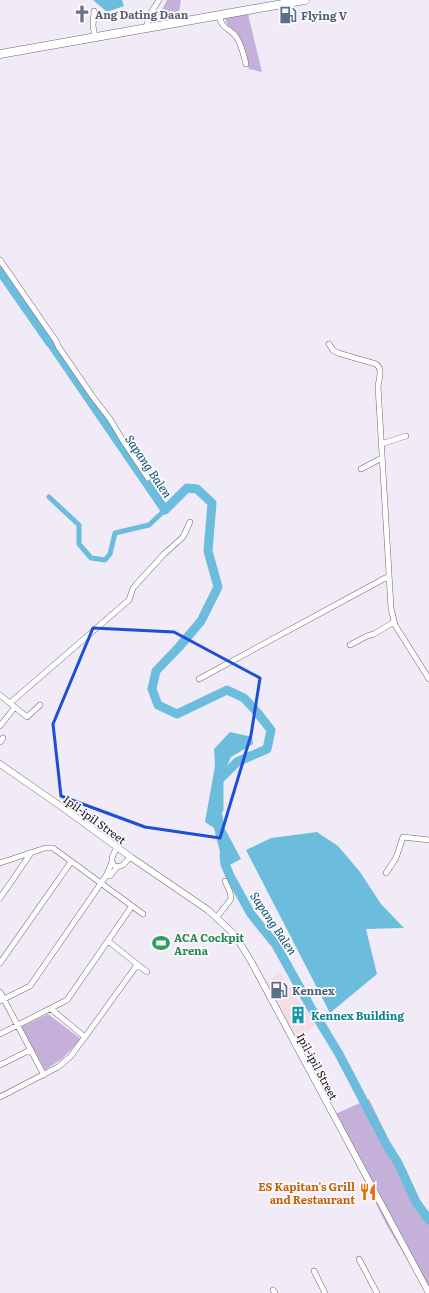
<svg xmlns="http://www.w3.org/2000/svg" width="429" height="1293" viewBox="0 0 429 1293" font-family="Literata,serif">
<rect width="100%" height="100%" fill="#f1ebf7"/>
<path fill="#f6dce4" d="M280 973 316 1025 296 1038 266 982Z"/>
<path fill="#c5b0da" d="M167 0H181L179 12 160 14Z
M248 14 262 72 249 69 240 37 228 27 225 18Z
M48 1014 81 1039 62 1059 45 1070 21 1027Z
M369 1099 429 1223V1293H427L386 1224 333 1115Z"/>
<path fill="#6cbddd" d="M93 0H122L124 6 107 12Z
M230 732 252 737 253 744 231 757 217 788 225 829 241 859 224 868 214 828 205 822 215 766 214 749Z
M317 832 338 846 360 872 381 904 404 928 366 929 377 974 330 1013 246 850 271 838Z"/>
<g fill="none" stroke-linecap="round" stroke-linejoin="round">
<path stroke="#6cbddd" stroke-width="1.5" d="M186 487 187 488"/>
<path stroke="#6cbddd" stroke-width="5" d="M49 497 79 525V544L91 558 105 560 110 554 115 533 149 525 165 510"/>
<path stroke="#6cbddd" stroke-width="9" d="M0 271 50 343
M52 345 165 510 187 488 197 489 212 503 208 551 218 587 201 621 179 647 156 671 152 689 158 705 177 714 227 690 244 698 256 711 271 730 267 749 237 762 219 780V809
M224 855 225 864 230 876 251 914 276 945 310 1006 339 1054 386 1144 398 1163 416 1202 429 1220"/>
<g stroke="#6c6771" stroke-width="6">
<path id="minor" d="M94 11 93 26 95 37
M219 15C222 32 232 27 238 40 242 47 244 56 246 64
M146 28 150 14 159 0
M0 260 56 341 58 346 93 397 110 419 122 439 148 478
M329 344 333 350 338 353 376 364C383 369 379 379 378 386L391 608 395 625 429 679
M381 444 406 436
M361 469 382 458
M350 645 367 636 374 634 394 622
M199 679 389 576
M0 695 27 717 40 705
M10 703 129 600 133 588 164 554 183 537 190 522
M0 726 15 707
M0 742 3 738
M117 848C113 854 108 863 117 867L123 865 130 857
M112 862 106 876H110L117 867
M0 863 45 848H53L143 914
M386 873 396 858 403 837 429 840
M0 898 31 853
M217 917 231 899 230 892 225 881
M108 941 147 972
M0 963 71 862
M0 992 44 1075
M0 1001 30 986 106 876
M51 1009 85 1037 137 965
M0 1034 67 1000 132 906
M0 1065 30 1050
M0 1097 58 1067 70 1057 85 1037
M359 1259 377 1293
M314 1271 325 1293
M273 1290 275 1293"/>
</g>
<g stroke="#6c6771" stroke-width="7">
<path id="tertiary" d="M0 764 59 805 132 858 208 910 235 935 252 963 429 1293"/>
</g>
<g stroke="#6c6771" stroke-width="9">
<path id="primary" d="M0 54 305 0"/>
</g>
<use href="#minor" stroke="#fff" stroke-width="5"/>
<use href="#tertiary" stroke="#fff" stroke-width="6"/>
<use href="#primary" stroke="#fff" stroke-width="8"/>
</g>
<path fill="none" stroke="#1d4ed8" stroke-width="3" stroke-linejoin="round" d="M93 628 174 632 260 678 251 735 220 838 145 827 61 796 53 724Z"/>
<defs>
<g id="church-bare" transform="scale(1.38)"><path d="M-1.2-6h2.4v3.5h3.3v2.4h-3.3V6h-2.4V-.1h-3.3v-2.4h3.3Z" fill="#6b7280" stroke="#fcfaff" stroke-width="2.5" paint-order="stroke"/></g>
<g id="fuel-bare" transform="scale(1.38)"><path d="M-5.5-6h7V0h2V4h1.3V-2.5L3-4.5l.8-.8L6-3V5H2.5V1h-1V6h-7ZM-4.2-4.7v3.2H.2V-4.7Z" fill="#5c6f8a" stroke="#fcfaff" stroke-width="2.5" paint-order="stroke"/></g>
<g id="stadium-bare" transform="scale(1.38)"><path d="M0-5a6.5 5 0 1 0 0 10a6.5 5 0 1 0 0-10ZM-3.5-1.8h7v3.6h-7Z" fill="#2e9e5b" stroke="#fcfaff" stroke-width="2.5" paint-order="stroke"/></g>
<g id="building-bare" transform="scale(1.38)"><path d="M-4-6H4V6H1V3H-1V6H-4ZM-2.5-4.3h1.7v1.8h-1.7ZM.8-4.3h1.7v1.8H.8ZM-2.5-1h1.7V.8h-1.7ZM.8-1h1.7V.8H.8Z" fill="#0f9aa8" stroke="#fcfaff" stroke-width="2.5" paint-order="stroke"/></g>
<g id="restaurant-bare" transform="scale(1.38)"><path d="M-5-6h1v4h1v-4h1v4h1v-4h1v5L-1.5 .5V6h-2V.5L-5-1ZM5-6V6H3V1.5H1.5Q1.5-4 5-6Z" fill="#e8710a" stroke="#fcfaff" stroke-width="2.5" paint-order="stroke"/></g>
</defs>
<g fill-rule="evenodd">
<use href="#church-bare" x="82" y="14"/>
<use href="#fuel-bare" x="288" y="15"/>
<use href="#stadium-bare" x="161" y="943"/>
<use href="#fuel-bare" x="279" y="990"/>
<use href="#building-bare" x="298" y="1015"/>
<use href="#restaurant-bare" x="368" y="1192"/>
</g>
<g text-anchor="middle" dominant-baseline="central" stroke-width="3.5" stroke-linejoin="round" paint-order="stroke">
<g font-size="11" font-weight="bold" fill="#5b616d" stroke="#fcfaff" text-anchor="start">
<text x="95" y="14">Ang Dating Daan</text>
</g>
<g font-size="11" font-weight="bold" fill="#4e5e75" stroke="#fcfaff" text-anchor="start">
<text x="301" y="15">Flying V</text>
<text x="292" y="990">Kennex</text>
</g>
<g font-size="11" fill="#171519" stroke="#fcfaff">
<text transform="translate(95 819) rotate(36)">Ipil-ipil Street</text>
<text transform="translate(318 1066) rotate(62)">Ipil-ipil Street</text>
</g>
<g font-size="11" font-weight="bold" fill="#27864d" stroke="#fcfaff" text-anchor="start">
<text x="174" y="937">ACA Cockpit<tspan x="174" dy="13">Arena</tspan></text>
</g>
<g font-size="11" font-weight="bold" fill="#0d838f" stroke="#fcfaff" text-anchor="start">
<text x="311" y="1015">Kennex Building</text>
</g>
<g font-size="11" font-weight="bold" fill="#c56008" stroke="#fcfaff" text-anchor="end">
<text x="355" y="1186">ES Kapitan's Grill<tspan x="355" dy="13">and Restaurant</tspan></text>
</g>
<g font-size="12" font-style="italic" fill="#074e64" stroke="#fcfaff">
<text transform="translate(149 466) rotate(56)">Sapang Balen</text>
<text transform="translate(274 923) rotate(56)">Sapang Balen</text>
</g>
</g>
</svg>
